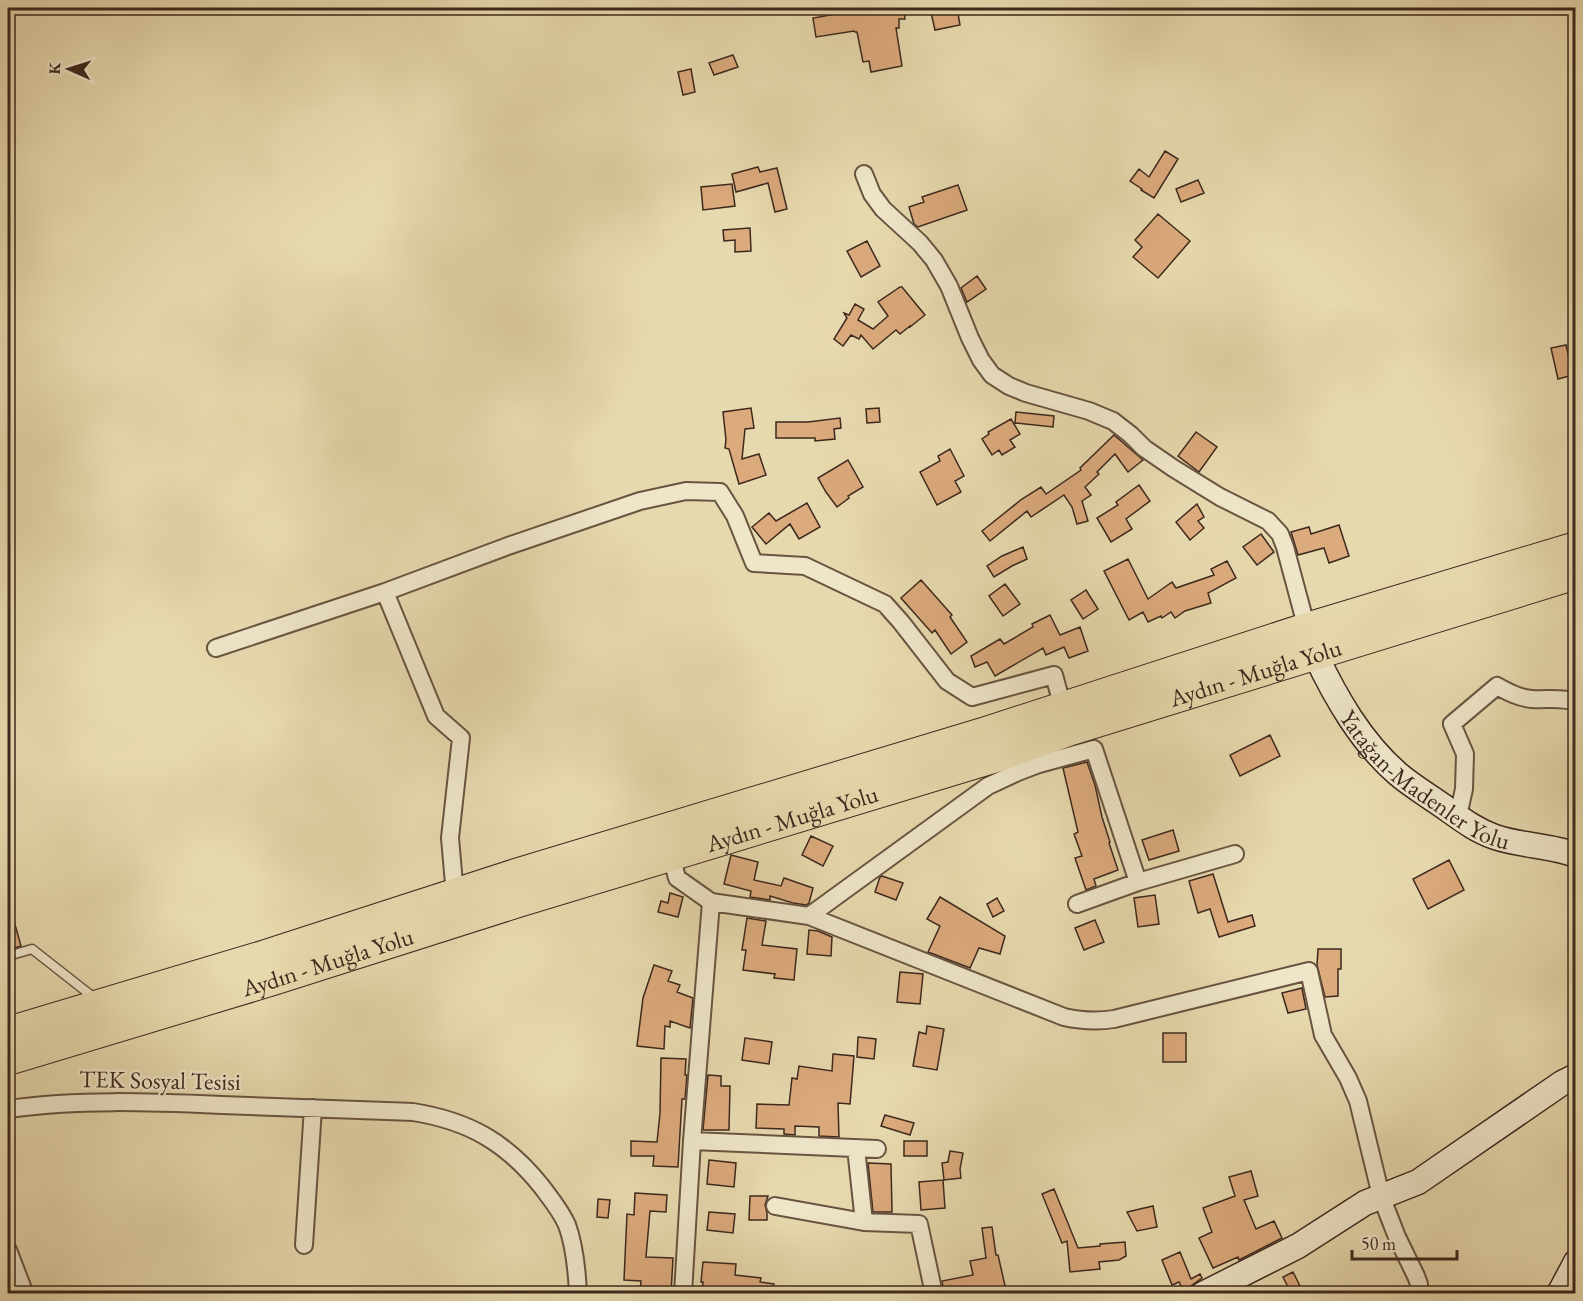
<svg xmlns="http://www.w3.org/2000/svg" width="1583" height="1301" viewBox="0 0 1583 1301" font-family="'EB Garamond',serif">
<rect width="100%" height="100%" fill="#e7d9ae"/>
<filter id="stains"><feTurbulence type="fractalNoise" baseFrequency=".00333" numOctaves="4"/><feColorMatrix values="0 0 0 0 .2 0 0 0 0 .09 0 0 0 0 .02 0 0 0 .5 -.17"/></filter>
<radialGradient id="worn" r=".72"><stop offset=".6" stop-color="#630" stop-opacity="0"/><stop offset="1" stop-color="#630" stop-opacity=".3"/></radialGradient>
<path fill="#dbaa7d" stroke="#3d281d" stroke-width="1.5" d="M870 8H904L905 19H899V28H896L902 66 871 72 869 61 863 62 857 32H855L854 31 816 37 813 18Z
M930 8H957L960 25 935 30Z
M733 55 738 67 714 75 709 63Z
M691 69 695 92 683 95 678 72Z
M1165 151 1178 159 1154 198 1141 190 1142 189 1130 181 1139 169 1149 177Z
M758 167 760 172 777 168 787 209 775 212 768 183 736 192 732 174Z
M1198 180 1204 193 1181 202 1176 189Z
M732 184 735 206 703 210 701 187Z
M958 185 967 210 918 227 914 224 909 207 924 202 922 197Z
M1158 214 1190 241 1158 278 1133 257 1142 247 1135 240Z
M750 228 751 251 735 252V240L724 241 723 230Z
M867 241 880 266 861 277 847 251Z
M977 276 986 289 967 302 961 288Z
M900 287H902L925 315 910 327V326L900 334 896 330 873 349 861 335 859 339 851 335 843 346 834 339 847 318 844 313 849 315 855 304 864 309 858 320 873 329 888 316 878 302Z
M1566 345 1573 375 1558 379 1551 348Z
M751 408 754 428 745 429 742 459 759 454 766 475 739 484 729 449 725 448 726 440 723 412Z
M879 408 880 422 867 423 866 409Z
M1016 412 1054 416 1053 427 1015 423Z
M840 418 841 428 834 429 835 439 815 441V438H776V422H808Z
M1011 419 1020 434 1010 440 1015 447 1002 455 999 450 992 455 982 439 989 434 988 432Z
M1196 432 1217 447 1199 472 1178 456Z
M1114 435 1143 460 1128 472 1115 454 1097 472 1099 474 1085 487 1091 495 1082 501 1088 521 1077 524 1072 507 1064 495 1031 517 1027 511 990 541 982 531 1022 499 1041 487 1046 494 1081 470 1080 468Z
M950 449 964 476 955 481 961 492 937 505 920 472 940 461 938 456Z
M848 460 863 487 848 496 849 498 837 507 826 492 818 478Z
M1139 485 1150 501 1126 519 1132 529 1111 542 1097 518 1118 505 1116 502Z
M807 503 820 527 799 539 790 524 766 544 752 527 769 513 776 521Z
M1197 504 1204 517 1198 521 1204 528 1190 540 1176 522Z
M1339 525 1349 556 1329 563 1324 548 1298 555 1291 532 1309 527 1311 534Z
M1261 534 1274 552 1257 565 1243 547Z
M1023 547 1027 559 1012 566 994 577 987 566 1002 556Z
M1128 559 1148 599 1172 582 1176 588 1214 575 1211 569 1227 561 1236 578 1208 593 1211 603 1185 611 1175 618 1171 612 1162 618 1161 616 1148 622 1143 612 1129 620 1104 571Z
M921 580 952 615 950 617 967 642 951 654 935 630 932 633 901 598Z
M1005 584 1020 604 1003 616 989 596Z
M1086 590 1098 609 1083 619 1071 600Z
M1050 615 1060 635 1080 627 1088 651 1069 658 1064 647 1046 655 1043 648 995 676 987 662 975 667 971 656 1000 639 1004 644 1033 627 1032 624Z
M1270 735 1280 756 1240 776 1230 755Z
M1087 762 1095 785 1102 817 1110 842 1109 843 1118 870 1094 879 1096 886 1086 890 1075 858 1082 856 1074 834 1078 832 1063 768Z
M1173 830 1179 851 1149 860 1142 840Z
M811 836 833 846 823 866 802 855Z
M731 855 758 862 754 880 781 886 784 878 813 888 809 903 806 905 793 903 770 896V900L750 897 751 891 724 884Z
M1449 860 1464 890 1428 909 1413 879Z
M1213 874 1228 922 1252 915 1255 926 1219 937 1210 909 1198 913 1189 881Z
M882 876 903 883 896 900 875 892 880 877Z
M670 893 683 897 678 917 658 912 661 901 668 903Z
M1155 895 1159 924 1138 927 1134 898Z
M940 897 1005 936 1000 954 979 948 970 968 928 952 940 926 927 919Z
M997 898 1004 911 993 917 987 904Z
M8 910H11L21 946 8 950Z
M747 918 766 921 762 945 797 949 794 980 774 978 775 974 743 970 746 950H742Z
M1095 920 1104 942 1084 950 1075 928Z
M809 930 818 931 832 937 831 956 807 954Z
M1318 949H1341V969H1338V996L1325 997 1317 965Z
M654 965 672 971 668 981 680 985 677 992 693 998 690 1028 670 1021V1027L665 1026 664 1049 637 1046 643 998Z
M900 972 923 974 920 1004 897 1002Z
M1302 988 1306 1009 1288 1013 1282 993Z
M927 1026 944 1029 937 1070 913 1066 919 1032 926 1034Z
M1163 1033H1186V1062H1163Z
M858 1037 876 1039 874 1059 857 1057Z
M745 1038 772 1042 769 1064 742 1060Z
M833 1054 854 1056 850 1104 838 1103 839 1137 819 1136V1127L795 1126V1135L784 1134V1129L756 1128 757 1104 789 1105 792 1078 797 1079 799 1066 832 1071Z
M661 1058 686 1059 685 1075H687L685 1099H682L678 1167 653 1166 654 1156H631V1141L657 1142 660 1113Z
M708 1075 721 1076V1086H730L729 1130H703Z
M885 1115 914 1123 910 1135 881 1126Z
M904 1141H927V1156H904Z
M950 1151 963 1153 960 1169 961 1178 944 1180 942 1163 948 1162Z
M709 1160 736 1163 734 1187 707 1184Z
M868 1163 891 1164 892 1212H873Z
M1251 1171 1258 1196 1244 1200 1256 1229 1274 1221 1282 1238 1239 1260 1238 1257 1213 1268 1199 1238 1212 1232 1203 1208 1235 1196 1229 1177Z
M943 1180 945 1208 921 1210 919 1182Z
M1054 1189 1078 1248 1100 1246V1244L1125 1242 1126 1256 1119 1260 1099 1262 1100 1269 1070 1272 1067 1241 1062 1243 1042 1194Z
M635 1193 667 1195 666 1212 650 1211 646 1257 673 1258 671 1293H640L641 1281 624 1280 627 1214 634 1215Z
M750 1196H768L765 1205 767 1213V1220H749Z
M598 1199 610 1200 608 1218 597 1217Z
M1153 1206 1157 1227 1137 1231 1127 1212Z
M709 1212 735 1214 733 1233 707 1230Z
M992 1227 996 1255H998L1006 1290 990 1293H944L942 1281 973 1275 970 1261 986 1258 982 1228Z
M1180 1252 1191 1279 1200 1274 1202 1278 1191 1286 1189 1293H1185L1179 1282 1172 1285 1162 1260Z
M703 1262 736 1264 735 1275 761 1278 760 1282 774 1284 773 1293H702L703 1282H701Z
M1293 1272 1300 1286 1290 1291 1283 1277Z"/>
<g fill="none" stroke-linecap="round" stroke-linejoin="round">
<g stroke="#685441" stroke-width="11">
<path id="lane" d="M8 956 32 949 97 1000"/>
</g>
<g stroke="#685441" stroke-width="20">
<path id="street" d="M864 174 872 194 883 209 920 243 934 260 949 286 970 338 981 360 992 375 1009 386 1026 393 1089 411 1113 421 1131 435 1144 448 1173 468 1220 497 1268 521 1280 534 1285 547 1307 629
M385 592 436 716 461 738 450 838 455 895
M216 648 385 592 508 546 640 501 686 491 720 492 735 516 754 563 805 566 885 604 901 622 947 681 972 697 1054 675 1063 708
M1458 816 1464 789 1465 754 1452 724 1497 686C1508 692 1519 698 1532 699 1547 700 1561 697 1576 702
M671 855 677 878 711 902 692 1141 683 1294
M711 902 809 916 1064 1017C1082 1021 1096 1022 1114 1019L1309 971 1323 1035 1348 1078 1358 1101 1381 1196 1397 1237 1416 1276 1419 1284V1294
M1077 904 1138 882 1235 854
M809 916 988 786 1018 772 1039 764 1094 749 1138 882
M8 1109C78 1099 150 1102 222 1105 285 1107 349 1110 413 1112 469 1121 506 1142 542 1187 551 1199 561 1211 567 1225 575 1247 577 1271 578 1294
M692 1141 877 1149
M856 1148 864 1222
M775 1206 864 1222 919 1224 934 1294
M304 1245 313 1108
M8 1250 23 1289"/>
</g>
<g stroke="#3d281d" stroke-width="27">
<g id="secondary">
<path id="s1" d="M1315 654C1336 698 1361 742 1398 774 1412 786 1429 796 1443 806 1460 818 1475 830 1495 837 1521 846 1550 845 1576 855"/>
<path d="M1203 1294 1298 1246 1365 1203 1418 1182 1562 1083 1576 1076"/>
<path d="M1559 1294 1576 1262"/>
</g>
</g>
<g stroke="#3d281d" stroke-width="34">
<g id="highway">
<path d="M8 1033 266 956 516 875 986 733 1307 629 1576 548"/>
<path id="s2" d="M8 1059 273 979 518 901 993 757 1071 729 1576 573"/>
</g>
</g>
<use href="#lane" stroke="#efe6ca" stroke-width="8"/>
<use href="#street" stroke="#efe6ca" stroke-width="16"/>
<use href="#secondary" stroke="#efe6ca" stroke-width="24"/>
<use href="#highway" stroke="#e7d9ae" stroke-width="32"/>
</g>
<g text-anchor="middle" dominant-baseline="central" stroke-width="4.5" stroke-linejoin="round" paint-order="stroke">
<g font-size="24" fill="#3d281d" stroke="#efe6ca">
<text stroke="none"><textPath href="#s2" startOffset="1306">Aydın - Muğla Yolu</textPath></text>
<text stroke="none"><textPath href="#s1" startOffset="172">Yatağan-Madenler Yolu</textPath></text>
<text stroke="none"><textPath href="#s2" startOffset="820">Aydın - Muğla Yolu</textPath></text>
<text stroke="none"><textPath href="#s2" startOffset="334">Aydın - Muğla Yolu</textPath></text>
<text transform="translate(160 1080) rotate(1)">TEK Sosyal Tesisi</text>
</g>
</g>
<rect width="1583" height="1301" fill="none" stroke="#e7d9ae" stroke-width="30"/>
<rect x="9" y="9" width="1565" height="1283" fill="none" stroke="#3d281d" stroke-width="3"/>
<rect x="15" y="15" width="1553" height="1271" fill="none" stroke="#3d281d" stroke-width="1.5"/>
<g transform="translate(69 69) rotate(273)" stroke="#efe6ca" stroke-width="4.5" paint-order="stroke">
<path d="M0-4.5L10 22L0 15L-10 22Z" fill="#3d281d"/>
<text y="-9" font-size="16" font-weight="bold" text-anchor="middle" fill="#3d281d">K</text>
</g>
<path d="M1352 1250v9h105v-9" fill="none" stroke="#3d281d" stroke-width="3"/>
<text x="1361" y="1250" font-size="18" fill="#3d281d" stroke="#efe6ca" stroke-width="4.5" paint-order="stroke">50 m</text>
<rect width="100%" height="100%" filter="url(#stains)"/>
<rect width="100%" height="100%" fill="url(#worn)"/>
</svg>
